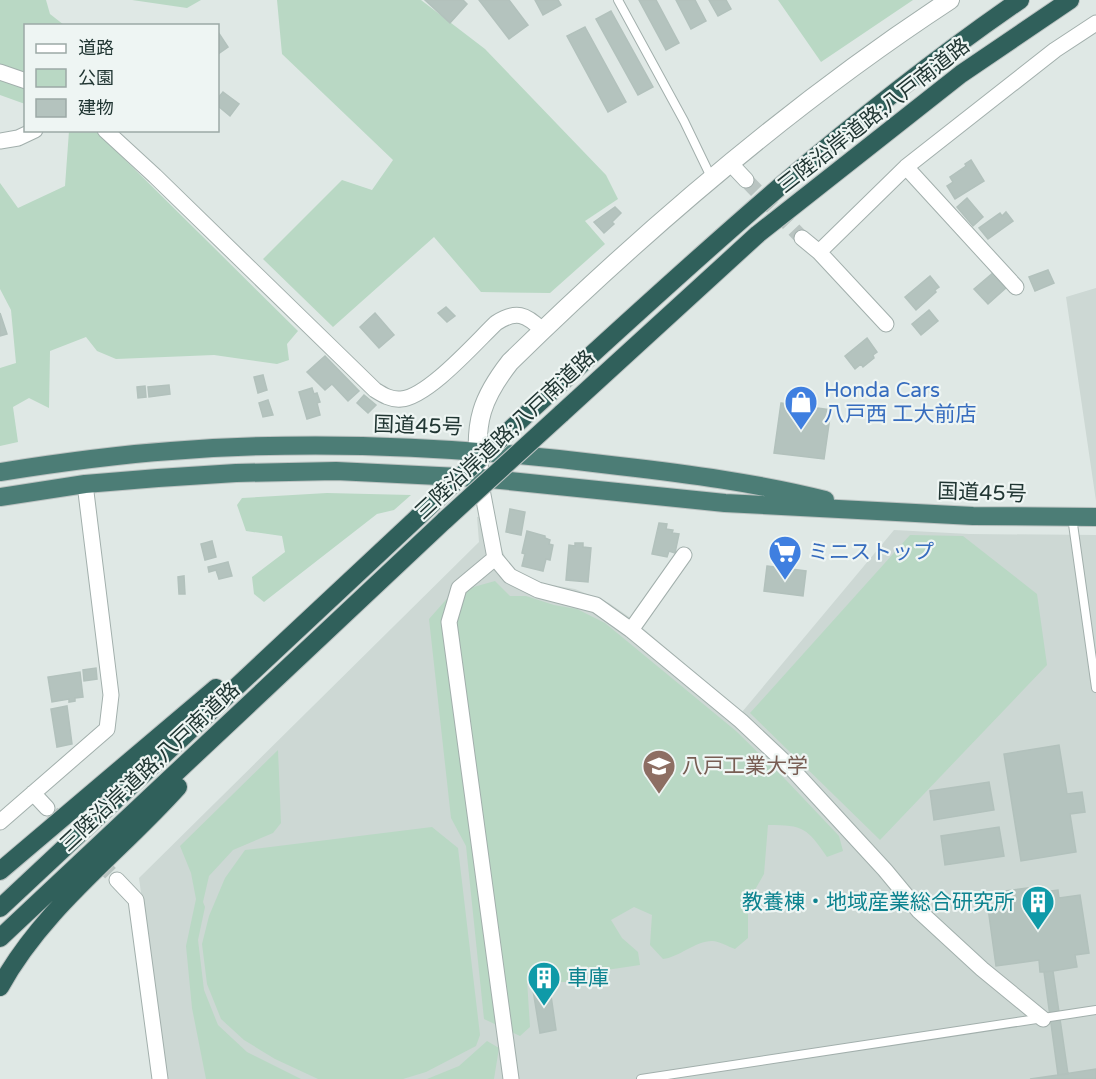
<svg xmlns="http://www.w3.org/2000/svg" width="1096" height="1079" viewBox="0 0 1096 1079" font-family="'Varela Round','Noto Sans JP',sans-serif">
<rect width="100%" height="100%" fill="#dfe8e5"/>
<path fill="#cdd8d4" d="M1096 288V501L1066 297Z
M495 514 499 542 505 557 513 569 541 583 575 589 609 603 632 619 742 712 894 530 969 534 1096 535V1079H166L139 878 479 542 477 517Z"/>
<path fill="#b9d8c4" d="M0 0H46L50 14 64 25 26 26 25 104 0 95Z
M132 0H201L187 8Z
M277 0H421L485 49 606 175 618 199 585 221 605 244 550 293 481 292 434 237 333 327 263 259 342 180 372 190 393 160 282 54Z
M778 0H913L821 62Z
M69 131H96L298 331 287 344 289 360 277 364 214 355 116 359 97 351 86 337 50 351 49 408 29 398 13 407 18 442 0 446V368L16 363 11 310 0 289V183L18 208 65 186Z
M327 493 411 495 394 510 377 514 264 602 254 594 252 577 285 552 282 536 246 531 237 505 242 498Z
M910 535 963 536 1037 594 1047 665 880 840 750 713Z
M495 581 510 596H526L554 605 577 609 605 623 736 731 786 780 839 836 843 851 827 857C807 828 804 825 768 825L764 874 748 902V938L735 949C729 947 719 941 712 941 695 941 680 957 663 959L650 945 652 915 634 907 611 920 622 938 638 952 640 965 586 973 571 982H557L555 975 527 980 530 1027 520 1036 484 1019 466 846 451 818 429 619 452 593Z
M278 750 281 823 273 833 233 850 209 876 203 902 205 907 198 940 204 990 218 1025 247 1052 301 1079H206L192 1008 186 946 196 899 191 873 180 846Z
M432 827 458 848 480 1035 476 1046 426 1072 403 1079H318L275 1059 244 1040 221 1019 207 984 202 944 209 916 225 878 245 850Z
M487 1041 499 1048 494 1079H427L459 1066Z"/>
<path fill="#b4c3be" stroke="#b2c1bc" stroke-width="1.5" d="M425 0H463L467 4 450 23Z
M479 0H509L528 25 509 39Z
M535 0H558L561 5 543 15Z
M639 0H656L679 43 666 50Z
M676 0H695L706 21 691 29Z
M709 0H726L731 9 718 16Z
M611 11 653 87 638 95 596 19Z
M585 27 626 102 608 112 567 36Z
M218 32 228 47 218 54Z
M223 92 239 104 230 116 218 106V98Z
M971 160 984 181 955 199 947 186 953 182 950 177 966 166 965 164Z
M967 198 983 217 973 226 957 207Z
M615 207 621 213 612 222 614 224 604 233 594 222Z
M1006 212 1013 221 988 239 979 228 1000 213 1002 216Z
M1048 270 1054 283 1035 291 1029 277Z
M994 272 1007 287 988 304 974 289Z
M930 276 939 287 935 290 936 292 916 310 905 297Z
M446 307 455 316 447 322 438 313Z
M929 310 938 321 921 335 912 324Z
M0 313 7 334 0 336Z
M375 313 394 335 379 348 360 327Z
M867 338 877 352 873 355 874 358 863 367 861 364 855 369 845 356Z
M325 356 359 391 348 401 332 384 325 390 307 372Z
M263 375 267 390 258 393 254 377Z
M169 385 170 394 149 397 148 387Z
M145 386 146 397 138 398 137 387Z
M312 388 314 394 317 393 320 402 317 403 320 415 307 419 299 392Z
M364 395 376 405 368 413 357 403Z
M268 400 273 415 263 417 259 403Z
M781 403 831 410 824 459 774 453Z
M510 509 525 512 521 535 506 532Z
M659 523 667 524 666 529 673 530 672 533 679 534 675 553 669 551 667 557 652 554Z
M527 531 545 536V538L550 540 549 544 553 545 550 560 546 559 543 571 522 566 525 554 522 553Z
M212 541 216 557 205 560 201 544Z
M575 543H583V547L591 548 588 582 566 580 569 545 575 546Z
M228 562 232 576 219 579 216 570 209 572 208 567Z
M767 566 806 571 803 596 764 591Z
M184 576 185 594H179L178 577Z
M96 668 97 679 84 681 83 670Z
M80 672 83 697 75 698V701L69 702V699L52 702 48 677Z
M67 706 72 744 57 747 51 709Z
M1059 745 1067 794 1082 792 1085 812 1070 814 1076 852 1021 861 1004 754Z
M989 782 994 810 934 820 930 791Z
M999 827 1004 856 945 865 941 836Z
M1042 886 1043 892 1058 890 1059 898 1080 895 1089 953 1075 955 1077 967 1053 971 1040 972 1039 960 996 966 988 908 1008 905 1006 891Z
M1053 971 1068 1074 1058 1075 1044 972Z
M549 982 556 1030 540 1033 532 984Z
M1096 1069V1079H1030L1058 1075Z"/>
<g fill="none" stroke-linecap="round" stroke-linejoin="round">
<path stroke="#b9c4c1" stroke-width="15" stroke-dasharray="15 8" stroke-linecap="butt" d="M746 180 802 238
M52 813 117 880"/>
<g stroke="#a2afac" stroke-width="10">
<path id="service" d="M618 0 684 121 711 177
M1072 517 1096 688
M641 1079 1096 1010"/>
</g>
<g stroke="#a2afac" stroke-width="17">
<path id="minor" d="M0 72 26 81
M105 130 155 176 375 390C383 395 391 400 401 399 428 397 476 342 496 323 516 310 526 314 542 330
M0 141 18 138 35 130
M730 163 746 180
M906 167 1016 287
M802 238 819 252 886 324
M819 252 906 167 1055 50 1096 23
M480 479 495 558 510 576 538 590 596 605 631 630 741 721 792 769 885 870 919 911 982 969 1043 1019
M495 558 459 588 449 622 511 1079
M631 630 684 555
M33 793 47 808
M0 822 107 729 111 695 85 484
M117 880 136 900 160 1079"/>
</g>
<g stroke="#a2afac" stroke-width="20">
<path id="tertiary" d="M479 468C474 422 482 398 510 362 646 229 791 104 950 0"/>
</g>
<g stroke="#bcc3c2" stroke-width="20">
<path id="trunk" d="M0 472C57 463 114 455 171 451 320 439 471 447 619 466 688 474 757 483 825 500
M0 497 85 484 158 478 236 473 336 471 480 478 725 503 973 516 1096 517"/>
</g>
<g stroke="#bcc3c2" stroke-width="20">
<path id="motorway" d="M529 412C686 268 844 121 1020 0
M561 414 758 234 961 74 1070 0
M0 871 216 688
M0 908 418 517
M0 938 445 520
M0 987C43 908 119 853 178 787"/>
</g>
<use href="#service" stroke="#fff" stroke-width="8"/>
<use href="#minor" stroke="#fff" stroke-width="15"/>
<use href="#tertiary" stroke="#fff" stroke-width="18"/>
<use href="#trunk" stroke="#4c7d76" stroke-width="18"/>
<use href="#motorway" stroke="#30605b" stroke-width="18"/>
<g stroke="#bcc3c2" stroke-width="20" stroke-linecap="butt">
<path id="motorway-bridge" d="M418 517 529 412
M445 520 561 414"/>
</g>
<use href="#motorway-bridge" stroke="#30605b" stroke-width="18"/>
</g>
<defs>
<g id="shop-pin" transform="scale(1.725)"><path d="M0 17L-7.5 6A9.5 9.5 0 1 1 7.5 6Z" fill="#3f7fe0" stroke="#eef5f3"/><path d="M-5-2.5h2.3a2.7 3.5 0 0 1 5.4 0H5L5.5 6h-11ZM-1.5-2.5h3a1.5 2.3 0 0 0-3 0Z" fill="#fff"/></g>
<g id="supermarket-pin" transform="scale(1.725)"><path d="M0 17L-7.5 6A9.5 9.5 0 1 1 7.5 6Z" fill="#3f7fe0" stroke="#eef5f3"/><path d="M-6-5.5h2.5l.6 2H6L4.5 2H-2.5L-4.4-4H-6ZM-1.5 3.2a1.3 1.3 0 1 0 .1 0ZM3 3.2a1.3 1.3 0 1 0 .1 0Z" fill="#fff"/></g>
<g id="university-pin" transform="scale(1.725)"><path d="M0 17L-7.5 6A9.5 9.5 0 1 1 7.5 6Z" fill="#8d6e63" stroke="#eef5f3"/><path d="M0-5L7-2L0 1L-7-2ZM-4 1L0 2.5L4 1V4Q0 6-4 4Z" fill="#fff"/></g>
<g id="building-pin" transform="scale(1.725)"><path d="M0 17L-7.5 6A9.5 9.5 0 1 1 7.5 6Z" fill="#0f9aa8" stroke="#eef5f3"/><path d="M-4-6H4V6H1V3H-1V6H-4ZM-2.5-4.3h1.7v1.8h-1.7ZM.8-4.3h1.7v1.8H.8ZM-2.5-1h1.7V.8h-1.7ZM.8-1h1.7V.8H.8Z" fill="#fff"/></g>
</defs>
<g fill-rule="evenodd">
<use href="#shop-pin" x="801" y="402"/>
<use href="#supermarket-pin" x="785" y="552"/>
<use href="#university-pin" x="659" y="766"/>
<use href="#building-pin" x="1038" y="902"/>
<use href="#building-pin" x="544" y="978"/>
</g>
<g text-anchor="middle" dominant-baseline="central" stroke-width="4.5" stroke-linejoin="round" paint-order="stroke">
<g font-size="21" fill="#213633" stroke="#eef5f3">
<text transform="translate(874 116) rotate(-38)">三陸沿岸道路;八戸南道路</text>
<text transform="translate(418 426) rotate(2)">国道45号</text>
<text transform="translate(505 435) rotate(-43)">三陸沿岸道路;八戸南道路</text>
<text transform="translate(982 493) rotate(2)">国道45号</text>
<text transform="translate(150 767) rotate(-43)">三陸沿岸道路;八戸南道路</text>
</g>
<g font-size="21" fill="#366cbe" stroke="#eef5f3" text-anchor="start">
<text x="824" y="390">Honda Cars<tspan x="824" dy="24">八戸西 工大前店</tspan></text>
<text x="808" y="552">ミニストップ</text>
</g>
<g font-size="21" fill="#785e54" stroke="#eef5f3" text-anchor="start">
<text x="682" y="766">八戸工業大学</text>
</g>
<g font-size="21" fill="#0d838f" stroke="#eef5f3" text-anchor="end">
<text x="1015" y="902">教養棟・地域産業総合研究所</text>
<text x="567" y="978" text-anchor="start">車庫</text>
</g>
</g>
<rect x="24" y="24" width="195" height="108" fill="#eef5f3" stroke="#9ca9a6" stroke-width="1.5"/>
<rect x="36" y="44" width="30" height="9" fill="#ffffff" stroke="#9ca9a6" stroke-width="1.5"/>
<text x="78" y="54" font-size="18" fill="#213633">道路</text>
<rect x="36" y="69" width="30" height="18" fill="#b9d8c4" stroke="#9ca9a6" stroke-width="1.5"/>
<text x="78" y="84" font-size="18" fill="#213633">公園</text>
<rect x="36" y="99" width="30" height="18" fill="#b4c3be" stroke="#9ca9a6" stroke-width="1.5"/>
<text x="78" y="114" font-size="18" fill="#213633">建物</text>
</svg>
